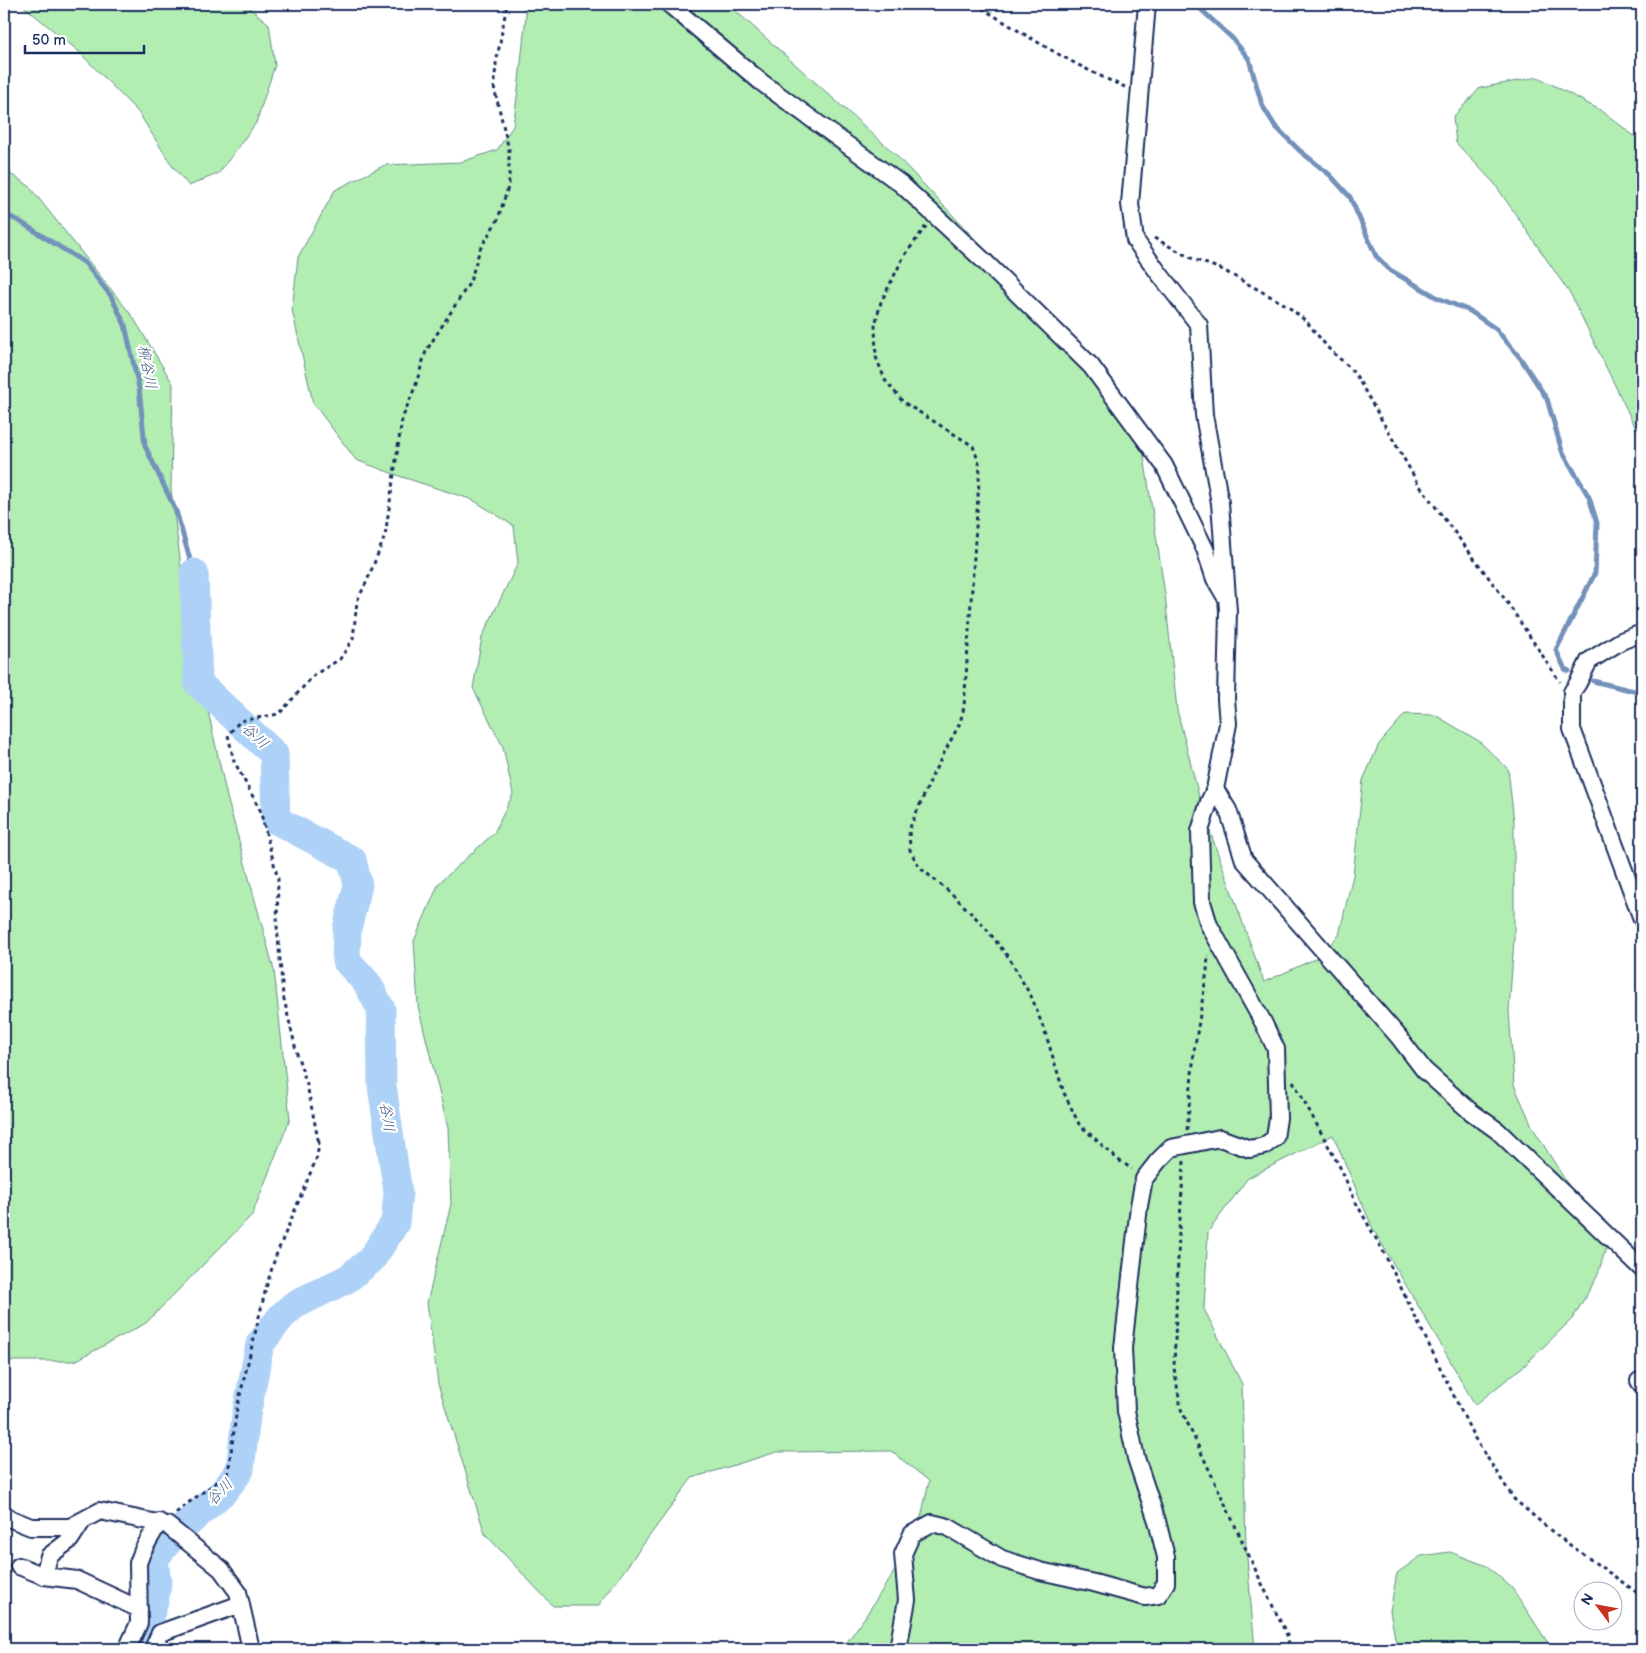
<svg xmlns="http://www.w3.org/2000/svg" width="1646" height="1653" viewBox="0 0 1646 1653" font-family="'Balsamiq Sans','Klee One',sans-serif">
<rect width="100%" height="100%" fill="#fff"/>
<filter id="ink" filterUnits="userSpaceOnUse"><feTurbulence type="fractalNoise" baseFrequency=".02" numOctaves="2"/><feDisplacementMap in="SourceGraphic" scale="10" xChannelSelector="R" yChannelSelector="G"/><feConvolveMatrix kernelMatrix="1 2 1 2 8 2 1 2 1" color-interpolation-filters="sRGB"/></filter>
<g filter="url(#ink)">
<path fill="#b2edb2" stroke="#668e88" d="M21 4H245L269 24 275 65 256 123 219 173 189 186 173 167 138 112 77 50Z
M523 4H728L894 153 1030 297 1142 443 1165 594 1177 710 1203 812 1264 982 1319 957 1339 935 1353 875 1363 780 1379 744 1405 714 1435 715 1479 741 1508 769 1514 822V939L1509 1011 1514 1085 1533 1128 1567 1183 1591 1215 1606 1248 1597 1277 1573 1318 1525 1365 1475 1405 1440 1343 1373 1229 1333 1135 1248 1178 1208 1232 1204 1309 1242 1384 1246 1547 1255 1649H842L865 1617 917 1536 929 1481 891 1451 777 1452 692 1478 598 1606H553L485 1534 438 1384 427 1303 451 1204 448 1128 418 1006 414 941 439 883 494 833 513 794 503 747 473 688 482 637 518 563 514 526 473 500 402 477 356 460 313 403 292 310 298 257 335 190 385 165 461 162 497 150 513 126 518 90 526 15Z
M1538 77 1602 111 1642 142V441L1571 295 1494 183 1456 143 1453 117 1480 88Z
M4 170 28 185 133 317 173 384 171 489 188 620 227 797 274 970 290 1119 252 1215 146 1323 75 1361H4V1184L9 1175V1125L4 1122Z
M1450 1552 1487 1566 1512 1588 1552 1649H1397L1390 1611 1397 1573 1421 1556Z"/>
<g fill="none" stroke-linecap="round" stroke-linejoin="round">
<path stroke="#7391ba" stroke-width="5" d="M1195 4 1232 38 1249 59 1262 105 1275 126 1299 150 1330 175 1350 197 1376 256 1390 270 1438 298 1470 311 1496 329 1521 359 1547 399 1562 451 1589 497 1597 523 1595 573 1556 650 1565 669 1569 671
M4 214 19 221 85 263 111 296 125 325 139 388 145 446 176 511 194 573
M1593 681 1642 693"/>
<path stroke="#aed2f7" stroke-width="29" d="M140 1649 155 1597 157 1583 154 1559 169 1540 224 1491 240 1470 246 1416 260 1344 281 1317 294 1305 347 1279 371 1260 395 1223 398 1193 382 1086 381 1009 367 983 346 960 347 929 358 885 352 860 276 820 274 754 198 683 194 573"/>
<g stroke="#1b2f5e" stroke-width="20">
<path id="street" d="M669 4 761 82 901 184 983 260 1091 366 1164 465 1205 549 1215 579 1225 596
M1642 633 1621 641 1589 661 1578 683 1572 692V729L1642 919
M1215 789 1228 810 1244 860 1398 1036 1424 1070 1470 1111 1498 1131 1642 1269
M1639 1381 1642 1385
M4 1514 11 1519 31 1527H70L100 1511 167 1525 221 1569 238 1592 251 1649
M19 1566 44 1576 77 1580 139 1609
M44 1576 49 1556 70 1540 83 1520
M127 1649 139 1623 138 1563 143 1550 159 1522
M153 1649 160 1633 241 1604
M898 1649 907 1600 903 1554 912 1534 932 1523 948 1527 1002 1559 1040 1571 1094 1583 1145 1597 1158 1595 1166 1583V1557L1157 1521 1136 1458 1126 1411 1123 1348 1139 1206 1144 1179 1158 1161 1171 1148 1220 1138 1250 1149 1264 1146 1275 1138 1278 1118 1276 1049 1263 1022 1209 925 1202 902 1200 831 1209 802 1215 789 1228 724 1226 699 1228 611 1220 503 1204 415 1199 325 1158 272 1135 240 1130 204 1147 4"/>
</g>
<path stroke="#1b2f5e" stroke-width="3" stroke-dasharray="4 4" stroke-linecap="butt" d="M975 4C1024 34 1072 65 1125 87
M926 226 903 258 881 302 875 325 876 357 885 380 903 402 973 446 980 466 964 707 960 723 934 772 909 830 910 850 919 867 952 894 984 926 1009 958 1032 998 1046 1035 1064 1093 1079 1124 1117 1159 1132 1169
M1154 238 1193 259 1221 269 1286 305 1306 321 1329 349 1349 367 1357 377 1419 485 1507 602 1560 682
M1293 1081 1342 1171 1354 1199 1384 1253 1474 1437 1514 1499 1556 1535 1642 1596
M1187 1130 1194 1052 1207 971 1208 955
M1184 1161 1179 1232 1174 1368 1181 1409 1263 1586 1287 1635 1290 1649
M176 1513 188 1503 228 1474 237 1408 266 1288 275 1258 317 1157 319 1142V1144L307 1085 297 1054 283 995 277 926 278 879 260 810 234 761 228 735 240 721 279 714 314 675 340 659 353 639 357 601 367 581 385 536 402 419 415 387 426 351 470 282 480 249 498 219 509 184V150L494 87 496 64 507 4"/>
<use href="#street" stroke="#fff" stroke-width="16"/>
</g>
</g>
<g text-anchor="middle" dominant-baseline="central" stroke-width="4.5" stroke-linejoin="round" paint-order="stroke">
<g font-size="15" font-style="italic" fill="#405884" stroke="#fff">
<text transform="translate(147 367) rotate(79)">柳谷川</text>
<text transform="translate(255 736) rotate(43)">谷川</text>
<text transform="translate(387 1117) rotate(81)">谷川</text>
<text transform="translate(220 1492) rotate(-46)">谷川</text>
</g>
</g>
<rect width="1646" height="1653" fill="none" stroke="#fff" stroke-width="20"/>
<rect x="10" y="10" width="1626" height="1633" fill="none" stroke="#1b2f5e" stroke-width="2" filter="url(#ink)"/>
<g transform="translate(1598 1606) rotate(302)"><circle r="24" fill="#ffffff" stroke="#a4acbf"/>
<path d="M0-4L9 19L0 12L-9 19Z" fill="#c8321e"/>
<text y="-8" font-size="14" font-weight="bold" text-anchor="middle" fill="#1b2f5e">N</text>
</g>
<path d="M25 45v8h119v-8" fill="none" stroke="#1b2f5e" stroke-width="2.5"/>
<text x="32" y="45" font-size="15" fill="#1b2f5e" stroke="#ffffff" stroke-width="4" paint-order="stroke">50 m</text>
</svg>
